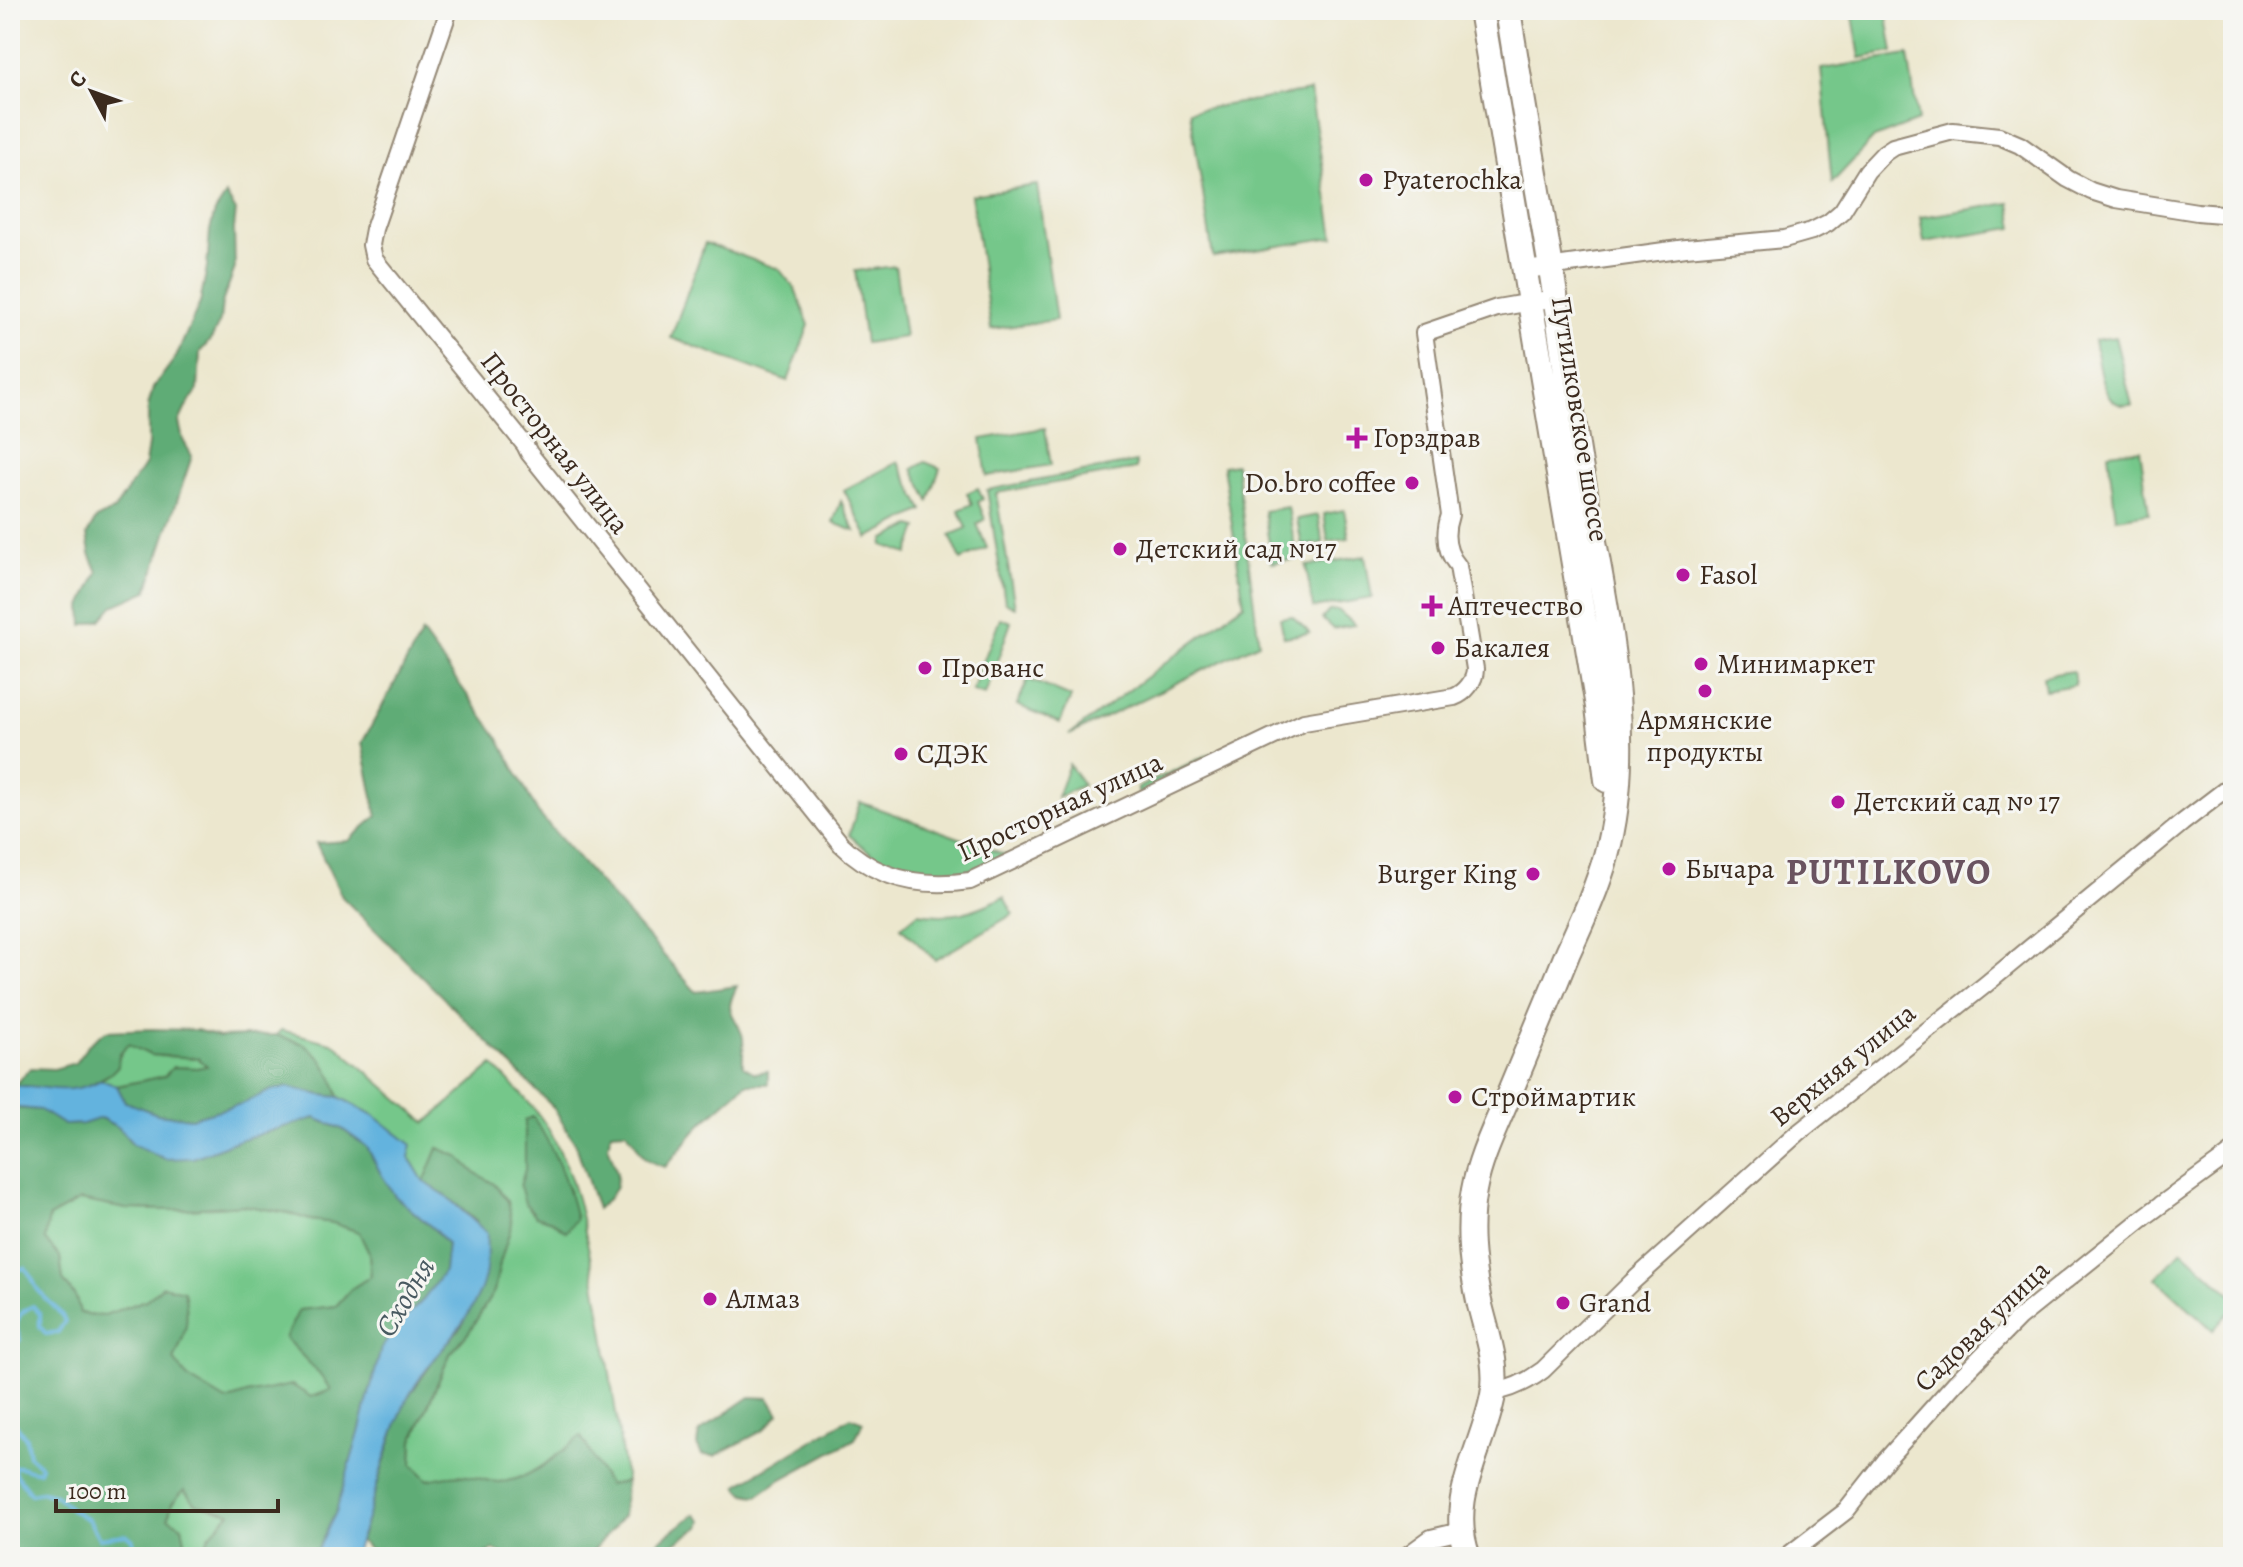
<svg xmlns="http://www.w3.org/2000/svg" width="2243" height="1567" viewBox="0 0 2243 1567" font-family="Alegreya,serif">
<rect width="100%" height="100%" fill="#f6f6f2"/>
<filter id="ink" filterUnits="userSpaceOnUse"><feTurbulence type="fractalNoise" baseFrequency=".0125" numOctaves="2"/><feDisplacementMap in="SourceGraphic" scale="16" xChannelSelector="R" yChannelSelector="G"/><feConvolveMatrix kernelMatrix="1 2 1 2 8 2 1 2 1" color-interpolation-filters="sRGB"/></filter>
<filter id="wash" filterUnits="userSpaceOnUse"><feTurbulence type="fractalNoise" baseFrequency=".006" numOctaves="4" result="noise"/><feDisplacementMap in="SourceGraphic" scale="32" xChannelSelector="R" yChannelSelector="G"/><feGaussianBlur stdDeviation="1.8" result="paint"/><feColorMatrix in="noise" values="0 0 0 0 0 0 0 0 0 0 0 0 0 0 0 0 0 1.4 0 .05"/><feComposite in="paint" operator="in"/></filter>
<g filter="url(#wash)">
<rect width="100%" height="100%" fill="#ece7ce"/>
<path fill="#74c78a" stroke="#587854" stroke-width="2" fill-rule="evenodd" d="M1852 10H1886L1893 52 1860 58Z
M1908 55 1918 121 1874 138 1832 183 1821 69Z
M1310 91 1334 237 1213 257 1190 111Z
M1037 185 1056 320 991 329 971 195Z
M2010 203 2014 228 1924 242 1920 217Z
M705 243 779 269 795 289 809 325 788 381 671 338Z
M895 266 905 337 865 343 855 271Z
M2115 337 2132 405C2128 405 2123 406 2119 404 2101 399 2097 356 2094 340Z
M1045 428 1051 465 987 476 981 439Z
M2140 449 2149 513 2116 518 2108 453Z
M898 462 923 510 868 538 844 490Z
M925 462 940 468 929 501 913 469Z
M1136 462V469L996 493 1015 607 1005 602 987 490Z
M1236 464 1259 643 1069 735 1244 604 1223 466Z
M978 488 983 499 978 502 985 519 977 524 987 548 961 560 950 535 967 528 959 510 972 504 967 493Z
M841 501 855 531 833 523Z
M1288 507 1297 559 1272 563 1264 511Z
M1344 510 1349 538 1328 541 1324 514Z
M1318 515 1323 543 1302 546 1297 519Z
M911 526 918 528 908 554 883 545 885 539Z
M1365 556 1372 598 1313 608 1306 566Z
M1338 610 1355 625 1333 629 1322 619 1329 611Z
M1292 616 1310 633 1284 637 1280 618Z
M1000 618 1011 622 985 695 972 691Z
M2073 671 2075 685 2045 690 2043 676Z
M1028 679 1071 697 1060 723 1017 705Z
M1229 745 1232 751 1140 795 1137 788Z
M1069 764 1083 785 1057 797Z
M860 802 1006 855C940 887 904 885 849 835Z
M1004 897 1013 914 935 960 901 927 918 913C954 919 972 912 1004 897Z
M281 1030 335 1044 426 1123 493 1065C513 1086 535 1106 549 1130 576 1176 585 1230 595 1282 607 1348 616 1415 626 1482L608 1485 581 1437C556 1456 531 1481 498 1482 489 1482 481 1478 473 1477 457 1474 444 1476 428 1480L412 1464 413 1441 450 1354 469 1332 494 1291 500 1263 494 1184 474 1172 458 1156 439 1148 424 1182 409 1157 375 1116 339 1097C326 1057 315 1048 276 1035ZM525 1120 540 1127 570 1192 566 1231 552 1221 521 1186 525 1170Z
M128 1044 150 1055 198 1058 208 1066 197 1068 173 1067 165 1076 117 1086 101 1080C115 1072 118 1055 128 1044Z
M80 1200 126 1209 173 1210 242 1205 288 1213 310 1220 333 1223 359 1232 369 1253 371 1276 351 1289 336 1306 300 1310 317 1371 332 1390 311 1397 292 1385 247 1394 226 1401 188 1378 174 1360 183 1338 163 1286 146 1300 102 1316 80 1313 76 1298 63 1280 60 1257 44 1240 49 1217Z
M2182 1250 2233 1296V1308L2213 1330 2156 1278Z
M184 1490 195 1503 230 1513 209 1536 203 1551 193 1557H188L182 1526 168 1518 172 1503Z"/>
<path fill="#5fac76" stroke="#4d6b4a" stroke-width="2" fill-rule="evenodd" d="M226 195 236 211 234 229 235 268 222 303 220 321 212 338 200 352 198 390 187 405 179 422 183 440 192 456 147 591 113 606 101 620 83 625 82 606 98 572 90 554 87 535 96 519 114 510 145 464 148 445V407L153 388 176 357 200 303 207 267 210 230 215 212Z
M422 633 498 737 538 813 696 992 737 986C723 1015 733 1009 742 1034 745 1042 742 1056 743 1066L755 1073 768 1071V1084H746L702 1123 665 1167C636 1159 644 1150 626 1131L611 1132 608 1145 617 1173 616 1187 608 1199 597 1209 576 1145 553 1107 342 897 316 843 348 841 377 816 362 743Z
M152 1029 197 1030 219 1037 276 1035 304 1044 321 1059 333 1078 339 1097 321 1095 288 1087 272 1090 241 1104 191 1118 157 1114 125 1102 117 1086 165 1076 173 1067 197 1068 207 1066 198 1058 150 1055 128 1044 119 1054 118 1066 110 1074 86 1087 70 1091 14 1085 31 1068 54 1069 75 1063 89 1044 106 1031Z
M11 1108 41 1110 64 1125 83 1124 100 1118 118 1127 133 1144 193 1158 242 1139 315 1118 342 1129 367 1147 381 1174 409 1208 435 1230 447 1244 444 1271 424 1299 397 1326 381 1349 359 1433 336 1512 314 1557H193L203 1551 209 1536 230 1513 195 1503 184 1490 172 1503 168 1518 182 1526 188 1557H10V1149L14 1133ZM80 1200 126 1209 173 1210 242 1205 288 1213 310 1220 333 1223 359 1232 369 1253 371 1276 351 1289 336 1306 299 1310 285 1338 317 1371 331 1390 311 1397 292 1385 247 1394 226 1401 188 1378 174 1360C186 1332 190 1321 184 1291L163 1286 146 1300 102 1316 80 1313 76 1298 63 1280 60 1257 45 1240 49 1217Z
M533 1117C554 1148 568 1183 576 1219L566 1232 552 1221 536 1216 525 1203 520 1186 525 1170V1120Z
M438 1148 458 1156 474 1172 494 1184 508 1201 512 1224 500 1263 494 1291 469 1332 450 1354 413 1440 412 1464 428 1480C444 1476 457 1474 473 1477 481 1478 489 1482 498 1482 531 1481 556 1456 581 1436L608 1485 626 1482 623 1516 588 1557H509L494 1550 478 1557H379L360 1541 395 1428 405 1402 437 1356 463 1324 477 1222 445 1195 424 1182Z
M750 1397 769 1398 779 1414 764 1430 715 1456 702 1455 697 1445 699 1432Z
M851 1417 863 1422 855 1439 778 1481 757 1496C748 1495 742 1494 738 1485Z
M695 1514 702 1521 700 1527 658 1553 655 1544Z"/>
<path fill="#64b3de" stroke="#506e7e" stroke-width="2" d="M101 1080 117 1086 125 1102 157 1114 191 1118 241 1104 272 1090 288 1087 321 1095 339 1097 375 1116 412 1145 409 1157 424 1182 445 1195 487 1233C486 1246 488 1263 485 1276 472 1328 425 1359 404 1406 382 1454 374 1508 353 1557H314L336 1512 359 1433 381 1349 397 1326 424 1299 444 1271 447 1244 435 1230 395 1196 381 1174 367 1147 342 1129 315 1118 242 1139 193 1158 165 1159 133 1144 118 1127 101 1118 83 1124 64 1125 40 1110 10 1107V1086C48 1084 64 1098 101 1080Z"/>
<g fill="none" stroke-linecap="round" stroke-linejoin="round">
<path stroke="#64b3de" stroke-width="4" d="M10 1271 25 1268C32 1275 31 1277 35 1285 42 1299 59 1307 65 1321L58 1332 46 1334 40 1326V1314L33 1306C18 1312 12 1324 20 1339L10 1352
M10 1417 26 1438 29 1456 41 1466 39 1471C30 1473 23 1465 14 1467V1472L31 1494 42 1492 55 1495 72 1510 89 1520 99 1538 127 1535 133 1540 134 1557"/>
</g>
</g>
<g filter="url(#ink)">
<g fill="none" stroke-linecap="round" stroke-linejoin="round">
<g stroke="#948876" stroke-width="20">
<path id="street" d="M449 10 374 229 371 245 374 259 525 445 529 453 841 844C876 879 922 888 970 881L1304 722 1454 697C1465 693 1475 681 1475 669L1458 566C1445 551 1444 533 1450 515L1424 333 1497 308 1555 298
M1526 270 1686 248 1784 239 1812 231 1828 223 1842 211 1867 171 1884 153 1893 147 1953 131 1999 136 2020 145 2068 179 2091 191 2116 199 2197 212 2233 215
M1494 1392C1513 1389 1527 1382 1543 1370L1631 1283 1798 1133 1985 985 2182 823 2233 784
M1405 1557 1431 1538 1461 1531
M1786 1557 1846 1511 1886 1460 1956 1382 2019 1318 2147 1215 2233 1152"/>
</g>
<g stroke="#948876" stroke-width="28">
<path id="secondary" d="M1481 10 1598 707 1607 780
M1468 1557C1446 1499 1483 1450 1493 1395 1499 1363 1486 1332 1479 1301 1471 1263 1467 1228 1474 1190 1480 1157 1497 1124 1510 1092 1529 1046 1549 999 1568 952 1582 921 1597 889 1606 856 1641 729 1598 579 1578 452 1568 389 1560 326 1550 262 1536 178 1521 94 1508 10"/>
</g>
<use href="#street" stroke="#fff" stroke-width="16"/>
<use href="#secondary" stroke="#fff" stroke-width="24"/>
</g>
</g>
<g fill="#b5179e" stroke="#f6f6f2" stroke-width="3">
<circle cx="1366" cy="180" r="8"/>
<path d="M1353 426h8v8h8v8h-8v8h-8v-8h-8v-8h8z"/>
<circle cx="1412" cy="483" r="8"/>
<circle cx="1120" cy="549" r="8"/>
<circle cx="1683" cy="575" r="8"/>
<path d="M1428 594h8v8h8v8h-8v8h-8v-8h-8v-8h8z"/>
<circle cx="1438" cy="648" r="8"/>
<circle cx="1701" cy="664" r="8"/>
<circle cx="925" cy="668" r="8"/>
<circle cx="1705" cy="691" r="8"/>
<circle cx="901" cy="754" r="8"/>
<circle cx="1838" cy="802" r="8"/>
<circle cx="1669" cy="869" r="8"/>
<circle cx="1533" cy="874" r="8"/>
<circle cx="1455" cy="1097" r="8"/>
<circle cx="710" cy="1299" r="8"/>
<circle cx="1563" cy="1303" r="8"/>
</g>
<g text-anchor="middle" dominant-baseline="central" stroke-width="6" stroke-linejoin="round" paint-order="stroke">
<g font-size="28" fill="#3b2a1e" stroke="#f6f6f2" text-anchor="start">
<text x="1382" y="180">Pyaterochka</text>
<text x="1373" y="438">Горздрав</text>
<text x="1396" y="483" text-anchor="end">Do.bro coffee</text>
<text x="1136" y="549">Детский сад №17</text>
<text x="1699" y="575">Fasol</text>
<text x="1448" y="606">Аптечество</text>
<text x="1454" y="648">Бакалея</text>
<text x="1717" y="664">Минимаркет</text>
<text x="941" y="668">Прованс</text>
<text x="1705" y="720" text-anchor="middle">Армянские<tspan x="1705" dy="32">продукты</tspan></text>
<text x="917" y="754">СДЭК</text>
<text x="1854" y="802">Детский сад № 17</text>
<text x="1685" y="869">Бычара</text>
<text x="1517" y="874" text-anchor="end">Burger King</text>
<text x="1471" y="1097">Строймартик</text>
<text x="726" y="1299">Алмаз</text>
<text x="1579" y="1303">Grand</text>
</g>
<g font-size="28" fill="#3b2a1e" stroke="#f6f6f2">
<text transform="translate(1580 419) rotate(81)">Путилковское шоссе</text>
<text transform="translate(555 443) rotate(52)">Просторная улица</text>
<text transform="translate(1060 807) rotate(-25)">Просторная улица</text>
<text transform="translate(1843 1065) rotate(-39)">Верхняя улица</text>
<text transform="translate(1982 1326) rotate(-44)">Садовая улица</text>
</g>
<g font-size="30" font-style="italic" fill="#495a61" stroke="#f6f6f2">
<text transform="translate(405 1297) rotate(-59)">Сходня</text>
</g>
<g font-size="36" font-weight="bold" letter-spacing="2" fill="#6a5360" stroke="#f6f6f2">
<text x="1889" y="871">PUTILKOVO</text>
</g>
</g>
<rect width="2243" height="1567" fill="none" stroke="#f6f6f2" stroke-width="40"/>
<g transform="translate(92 92) rotate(311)" stroke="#f6f6f2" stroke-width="6" paint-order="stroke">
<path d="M0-6L14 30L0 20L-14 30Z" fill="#3b2a1e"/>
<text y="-12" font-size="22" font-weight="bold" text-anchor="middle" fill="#3b2a1e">С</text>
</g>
<path d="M56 1499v12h222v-12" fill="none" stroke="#3b2a1e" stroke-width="4"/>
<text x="68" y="1499" font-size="24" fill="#3b2a1e" stroke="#f6f6f2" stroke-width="6" paint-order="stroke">100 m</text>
</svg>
